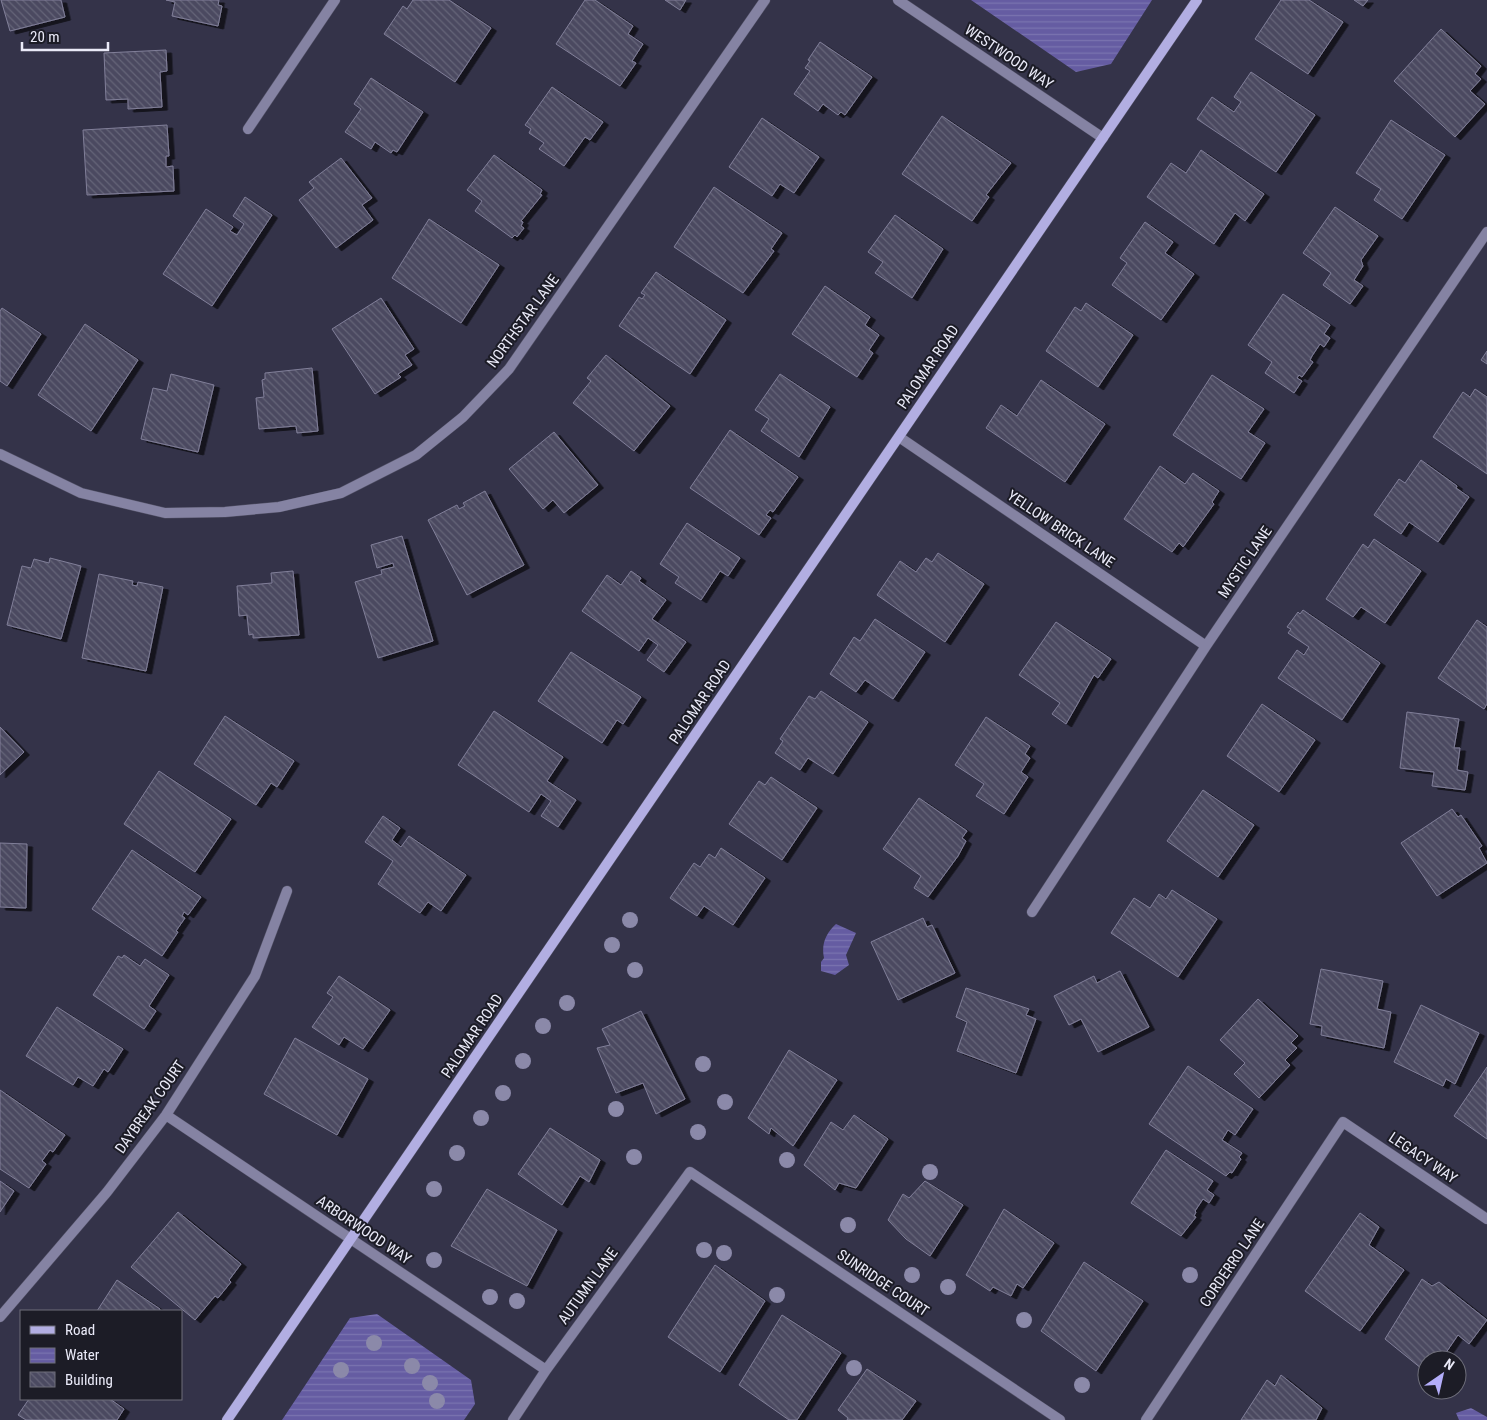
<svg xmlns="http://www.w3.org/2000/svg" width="1487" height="1420" viewBox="0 0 1487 1420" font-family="'Roboto Condensed',sans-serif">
<defs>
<pattern id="water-rules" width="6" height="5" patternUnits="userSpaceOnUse" patternTransform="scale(1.25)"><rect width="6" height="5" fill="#655ca2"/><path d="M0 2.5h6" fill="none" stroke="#7b74b0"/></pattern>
<pattern id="building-back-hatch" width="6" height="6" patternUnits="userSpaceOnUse" patternTransform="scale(1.25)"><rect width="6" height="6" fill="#4b4a61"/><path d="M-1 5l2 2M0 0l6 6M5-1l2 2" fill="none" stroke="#656478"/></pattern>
<filter id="shadow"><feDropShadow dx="5.5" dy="3" stdDeviation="0" flood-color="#0009"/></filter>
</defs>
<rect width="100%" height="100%" fill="#343349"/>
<path fill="url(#water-rules)" d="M971 0H1152L1111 64 1076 72Z
M836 924 856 933 846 955 849 965 835 975 821 971V962L824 958C821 944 826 933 836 924Z
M377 1314 471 1380 475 1404 464 1420H282L350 1318Z
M1471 1408 1487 1417V1420H1459L1456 1413Z"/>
<path fill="url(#building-back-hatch)" stroke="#817f99" filter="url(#shadow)" d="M1 0H61L65 17 10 31Z
M166 0H219L218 5 222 6 218 26 172 16 175 2Z
M413 0H449L491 28 455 82 384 34 403 6 407 9Z
M585 0H595L633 26 628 34 643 44 632 61 636 63 620 86 556 44Z
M665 0H686L680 10Z
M1281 0H1309L1343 22 1308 74 1255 39Z
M1354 0H1368L1363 6Z
M1441 29 1481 66 1475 74 1481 79 1470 91 1485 104 1455 137 1394 81Z
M820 42 872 77 845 115 841 112 838 115 823 104 818 111 794 94 810 71 805 68 810 61 808 60Z
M166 50 167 71 160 72 162 107 128 109V99L106 100 104 53Z
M1251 72 1315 115 1276 172 1197 119 1212 97 1234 112 1241 102 1234 97Z
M371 78 423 112 397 152 393 150 391 153 375 142 371 149 345 132 361 109 354 104Z
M552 87 603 122 590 140 585 137 564 166 539 149 544 143 529 133 531 129 525 125Z
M942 116 1011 163 986 195 989 197 972 221 902 174Z
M762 118 819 157 794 193 780 184 772 196 729 167Z
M1391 120 1445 155 1402 219 1374 200 1381 189 1356 173Z
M167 125 169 156H166V167L173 166 174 191 87 195 83 130Z
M1201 150 1264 194 1245 221 1235 213 1214 244 1147 197 1171 163 1186 173Z
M494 155 542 190 540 194 542 195 521 221 523 222 521 226 524 228 517 237 515 235 512 238 475 211 482 201 467 190Z
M341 158 372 198 362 205 373 220 336 248 299 200 314 188 309 182Z
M714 187 782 233 771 249 774 251 743 293 674 247Z
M245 197 272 215 212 306 163 274 206 209 233 227 230 231 237 235 244 224 233 216Z
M1335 207 1378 236 1361 260 1363 266 1354 280 1363 286 1350 304 1323 285 1331 273 1303 253Z
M895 215 943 249 912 298 875 273 883 262 868 252Z
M429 219 499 265 461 323 392 278Z
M1145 222 1173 242 1165 253 1194 274 1161 320 1112 285 1127 263 1120 258Z
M656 272 726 320 690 374 619 326 639 297 642 299 645 295 641 293Z
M825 286 870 317 865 325 879 335 869 350 873 353 857 377 792 334Z
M1283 294 1330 325 1324 334 1330 338 1324 347 1320 344 1312 356 1310 360 1313 362 1302 377 1299 375 1297 378 1302 381 1294 393 1265 373 1272 362 1248 345Z
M381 298 414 349 405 355 412 365 398 374 401 377 375 394 332 329Z
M1086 303 1133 335 1098 387 1046 351 1075 307 1081 311Z
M2 308 41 334 7 386 0 381V311Z
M85 324 138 360 91 431 38 395Z
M1487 351V364L1481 360Z
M606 355 670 406 634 451 573 403 591 381 587 378Z
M312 368 318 431 297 433 296 426 259 429 256 398 264 397 262 380 265 379V373Z
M171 374 214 385 198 452 141 439 153 388 167 391Z
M780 374 830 407 799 457 761 431 769 419 755 410Z
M1212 375 1264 409 1248 432 1265 443 1241 479 1173 435Z
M1041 380 1105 424 1065 482 986 428 1001 405 1017 416Z
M1475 389 1487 397V474L1433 437 1463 392 1470 397Z
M730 430 798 477 773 512 770 510 766 515 771 518 759 535 690 488Z
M554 432 598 485 564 513 553 500 543 509 509 469Z
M1421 460 1457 486 1456 488 1469 497 1438 542 1409 522 1401 534 1374 515 1399 479 1405 483Z
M1160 466 1185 484 1193 473 1219 491 1212 502 1214 504 1183 547 1179 543 1172 552 1124 519Z
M485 491 524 565 467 595 428 520 457 505 459 509 465 506 463 503Z
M687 523 740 558 728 576 720 571 701 600 675 583 679 577 660 564Z
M402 536 433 641 378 658 355 582 382 574 381 570 394 567 393 563 377 568 371 545Z
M1374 539 1421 571 1385 623 1361 607 1353 617 1326 599 1363 544 1368 548Z
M938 553 984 584 945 642 877 595 900 561 916 572 926 558 932 562Z
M50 558 81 566 61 639 7 625 22 566 31 568 34 559 49 563Z
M293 571 299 635 253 638V634L249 635 247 615 239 616 237 586 272 583 271 573Z
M631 571 641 578 639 581 666 600 652 619 686 642 664 672 647 660 658 645 648 638 639 651 582 611 607 575 621 585Z
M99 574 133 581 132 585 137 586 138 582 163 587 146 671 82 658Z
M1303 610 1380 663 1342 720 1278 678 1297 650 1304 655 1309 647 1288 633 1291 629 1287 627 1298 612 1300 614Z
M875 619 925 652 893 699 865 680 856 692 830 674 854 637 860 641Z
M1477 620 1487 627V704L1484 709 1438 678Z
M1056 622 1111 659 1098 678 1094 675 1066 724 1052 714 1060 703 1019 675Z
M571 652 641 697 623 724 617 720 602 743 538 701Z
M821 691 868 722 833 774 808 758 800 770 775 753 783 741 780 739 809 696 815 699Z
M1262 704 1315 740 1279 792 1227 756Z
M494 711 563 757 547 781 576 800 558 827 541 816 551 801 541 794 529 812 458 765Z
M1407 712 1459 719 1454 748H1460L1457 770 1468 772 1465 790 1432 786 1434 772 1400 768Z
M225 716 294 761 277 787 271 783 256 805 194 764Z
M986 717 1030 746 1025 754 1030 758 1021 772 1028 777 1004 814 976 796 984 784 955 765Z
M0 727 24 752 0 775Z
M159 771 231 819 195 872 124 824Z
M771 777 817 808 782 860 729 824 759 781 765 785Z
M1203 790 1254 825 1218 877 1167 841Z
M919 798 967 831 962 838 966 841 958 856 928 897 914 888 921 876 883 849Z
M1452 809 1458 817 1461 815 1482 846 1479 848 1487 863 1437 896 1401 843Z
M383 816 400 828 392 840 401 847 409 836 466 875 441 911 428 902 420 913 378 884 393 861 365 842Z
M0 843 27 844 26 908 0 907Z
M721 848 765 878 733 925 704 906 697 916 670 898 694 863 700 867 709 854 715 858Z
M132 850 201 897 188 915 184 912 182 916 185 918 176 931 178 932 162 956 92 909Z
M1172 890 1217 919 1178 977 1111 933 1134 898 1150 908 1159 894 1166 899Z
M923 918 927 927 932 925 955 973 898 1000 871 942Z
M124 955 140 966 145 959 169 975 149 1006 156 1011 144 1029 93 995 118 956 122 958Z
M1321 969 1383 981 1377 1009 1391 1012 1384 1048 1321 1035 1322 1026 1310 1024Z
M1120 971 1149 1027 1098 1052 1081 1019 1069 1025 1054 996 1094 976 1097 983Z
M339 976 390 1010 363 1049 344 1037 339 1045 312 1027 333 997 327 993Z
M966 988 1029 1009 1026 1015 1036 1019 1016 1073 957 1051 967 1022 956 1017Z
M1258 999 1298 1036 1291 1043 1297 1048 1285 1060 1290 1065 1259 1098 1234 1074 1245 1063 1220 1040Z
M1421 1005 1479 1033 1455 1084 1446 1079 1443 1086 1394 1062Z
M57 1007 123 1049 108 1072 104 1069 93 1086 78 1077 73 1085 26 1056Z
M641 1011 685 1099 656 1114 643 1083 616 1093 597 1048 610 1045 602 1029Z
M295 1038 368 1079 337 1135 264 1094Z
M789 1050 837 1080 793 1146 771 1128 769 1134 748 1118Z
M1188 1066 1253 1109 1235 1135 1228 1130 1222 1140 1242 1153 1239 1157 1241 1159 1232 1173 1230 1172 1226 1176 1149 1124Z
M1487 1067V1139L1454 1116Z
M0 1090 65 1135 53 1152 50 1150 42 1161 46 1164 29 1188 0 1169Z
M854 1115 888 1139 856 1188 839 1183 835 1190 804 1165 831 1122 843 1130Z
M550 1128 600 1160 589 1182 580 1176 562 1205 518 1174Z
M1166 1150 1213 1181 1207 1190 1214 1195 1209 1203 1203 1199 1195 1211 1196 1212 1194 1216 1196 1217 1181 1236 1131 1203Z
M0 1181 14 1191 0 1212Z
M925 1181 963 1205 930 1256 906 1239 888 1220 903 1194 909 1198Z
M487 1189 557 1230 527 1286 451 1246Z
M1004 1209 1054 1243 1023 1288 1017 1284 1011 1296 993 1287 990 1291 966 1275Z
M178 1212 241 1264 229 1280 231 1282 218 1298 215 1296 195 1320 131 1267Z
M1360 1213 1379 1227 1369 1245 1404 1270 1360 1331 1305 1291Z
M1084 1262 1143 1301 1096 1371 1041 1331Z
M715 1265 765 1301 720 1372 668 1337Z
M1422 1279 1432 1286 1439 1282 1487 1320 1469 1344 1458 1335 1441 1360H1427V1373L1385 1339Z
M117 1280 160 1309 159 1311H97Z
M782 1315 841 1353 797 1420H789L739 1385Z
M867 1369 916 1401 902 1420H847L848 1418 838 1410Z
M1281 1375 1322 1408 1316 1420H1241L1267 1380 1275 1386Z
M29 1399H110L124 1409 117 1420H26L18 1415Z"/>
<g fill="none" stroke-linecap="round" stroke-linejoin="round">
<g stroke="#515065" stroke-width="11">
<path id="street" d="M898 0 1103 138
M248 129 335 0
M899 437 1206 646
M0 454 81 493 165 513 225 512 279 507 341 493 416 455 463 417 509 369 765 0
M1032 912 1206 646 1487 232
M166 1115 546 1370
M0 1317 107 1192 166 1115 255 976 287 891
M513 1420 546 1370 690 1172 1060 1420
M1146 1420 1343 1122 1487 1219"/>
</g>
<g stroke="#515065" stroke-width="11">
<path id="secondary" d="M227 1420 1197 0"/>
</g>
<use href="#street" stroke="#8583a3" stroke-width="10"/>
<use href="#secondary" stroke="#b2aee2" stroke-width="10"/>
</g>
<g fill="#8b89a9">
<circle cx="630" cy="920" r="8"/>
<circle cx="612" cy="945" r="8"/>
<circle cx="635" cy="970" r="8"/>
<circle cx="567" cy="1003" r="8"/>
<circle cx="543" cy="1026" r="8"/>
<circle cx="523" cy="1061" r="8"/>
<circle cx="703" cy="1064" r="8"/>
<circle cx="503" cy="1093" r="8"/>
<circle cx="725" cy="1102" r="8"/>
<circle cx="616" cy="1109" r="8"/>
<circle cx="481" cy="1118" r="8"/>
<circle cx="698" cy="1132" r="8"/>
<circle cx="457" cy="1153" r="8"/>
<circle cx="634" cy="1157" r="8"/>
<circle cx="787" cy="1160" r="8"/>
<circle cx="930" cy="1172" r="8"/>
<circle cx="434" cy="1189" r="8"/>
<circle cx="848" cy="1225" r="8"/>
<circle cx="704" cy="1250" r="8"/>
<circle cx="724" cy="1253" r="8"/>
<circle cx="434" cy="1260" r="8"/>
<circle cx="912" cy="1275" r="8"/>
<circle cx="1190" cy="1275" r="8"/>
<circle cx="948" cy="1287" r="8"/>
<circle cx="777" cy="1295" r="8"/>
<circle cx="490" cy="1297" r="8"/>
<circle cx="517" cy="1301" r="8"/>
<circle cx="1024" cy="1320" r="8"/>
<circle cx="374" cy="1343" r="8"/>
<circle cx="412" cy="1366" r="8"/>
<circle cx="854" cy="1368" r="8"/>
<circle cx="341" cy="1370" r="8"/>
<circle cx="430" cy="1383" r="8"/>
<circle cx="1082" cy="1385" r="8"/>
<circle cx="437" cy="1401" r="8"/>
</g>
<g text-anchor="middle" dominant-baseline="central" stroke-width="4" stroke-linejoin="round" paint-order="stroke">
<g font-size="15" fill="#eaeaf8" stroke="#1c1c26">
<text transform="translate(1009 57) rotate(34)">WESTWOOD WAY</text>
<text transform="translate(523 321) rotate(-54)">NORTHSTAR LANE</text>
<text transform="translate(928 367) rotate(-56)">PALOMAR ROAD</text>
<text transform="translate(1061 529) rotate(34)">YELLOW BRICK LANE</text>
<text transform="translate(1245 562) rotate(-56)">MYSTIC LANE</text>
<text transform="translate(700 702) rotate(-56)">PALOMAR ROAD</text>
<text transform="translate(472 1036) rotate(-56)">PALOMAR ROAD</text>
<text transform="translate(150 1107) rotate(-55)">DAYBREAK COURT</text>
<text transform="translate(1423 1158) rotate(34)">LEGACY WAY</text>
<text transform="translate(364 1230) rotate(34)">ARBORWOOD WAY</text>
<text transform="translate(1232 1263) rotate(-56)">CORDERRO LANE</text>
<text transform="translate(883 1283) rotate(34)">SUNRIDGE COURT</text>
<text transform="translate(588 1286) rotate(-54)">AUTUMN LANE</text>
</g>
</g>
<rect x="20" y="1310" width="162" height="90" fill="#1c1c26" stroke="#6e6e7a"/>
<rect x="30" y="1326" width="25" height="8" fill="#b2aee2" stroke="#6e6e7a"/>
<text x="65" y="1335" font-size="15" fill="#eaeaf8">Road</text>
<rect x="30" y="1348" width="25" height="15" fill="url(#water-rules)" stroke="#6e6e7a"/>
<text x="65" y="1360" font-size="15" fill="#eaeaf8">Water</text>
<rect x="30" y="1372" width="25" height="15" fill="url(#building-back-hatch)" stroke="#6e6e7a"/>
<text x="65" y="1385" font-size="15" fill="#eaeaf8">Building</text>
<g transform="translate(1442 1375) rotate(34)"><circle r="24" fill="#1c1c26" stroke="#6e6e7a"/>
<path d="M0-4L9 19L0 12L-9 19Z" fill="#b3adf9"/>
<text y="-8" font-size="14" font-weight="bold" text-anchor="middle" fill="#eaeaf8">N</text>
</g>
<path d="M22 42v8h86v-8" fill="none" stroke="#eaeaf8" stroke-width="2.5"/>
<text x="30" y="42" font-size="15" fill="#eaeaf8" stroke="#1c1c26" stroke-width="4" paint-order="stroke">20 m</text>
</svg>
